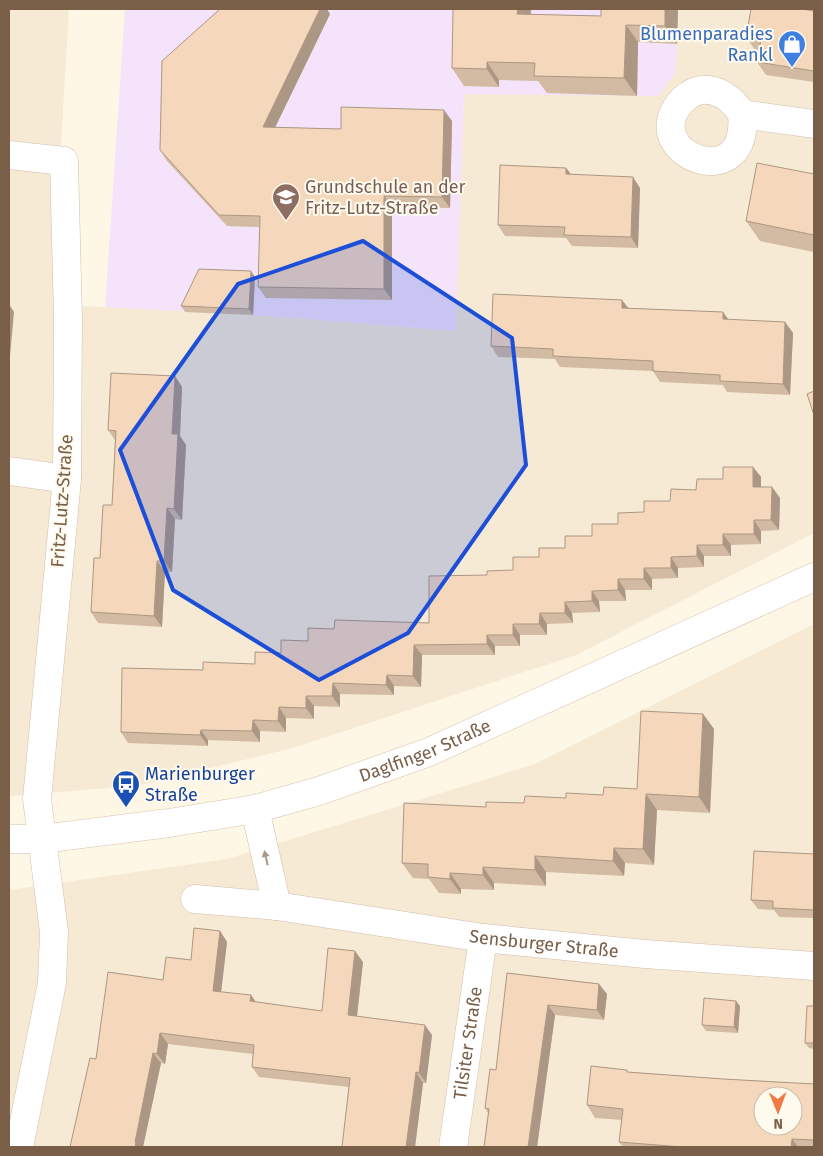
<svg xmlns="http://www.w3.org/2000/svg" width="823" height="1156" viewBox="0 0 823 1156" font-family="'Fira Sans',sans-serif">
<rect width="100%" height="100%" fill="#fef7e6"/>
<path fill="#f6ead4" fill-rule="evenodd" d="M9 9H69L60 164 66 305 253 315 455 331 464 93 658 96 676 72 678 9H814V533L576 655 293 748 136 786 9 796Z
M814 624V1147H9V890L227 859 535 764ZM763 1096H793V1126H763Z"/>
<path fill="#f4e3fa" d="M125 9H678L676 72 658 96 464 94 456 331 253 315 105 307Z"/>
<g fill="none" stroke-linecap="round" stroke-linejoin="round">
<g stroke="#d1bfab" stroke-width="29">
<g id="street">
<path d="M742 114C750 198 638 154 680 103 701 78 728 92 742 114L814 124"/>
<path d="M9 155 64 161 68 318 67 479 37 799 54 932 52 983 19 1147"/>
<path d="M9 471 67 479"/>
<path d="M255 809 277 906"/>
<path id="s1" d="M195 899 277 906 483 938 645 954 814 966"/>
<path id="s2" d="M453 1147 483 938"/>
</g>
</g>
<g stroke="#d7c2aa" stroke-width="29">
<g id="secondary">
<path id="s3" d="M9 839H42L169 823 255 809 319 791 429 752 814 577"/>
</g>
</g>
<use href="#street" stroke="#fff" stroke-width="28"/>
<use href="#secondary" stroke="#fff" stroke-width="28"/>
</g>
<path fill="#d3baa2" d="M678 9 677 44 638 42 637 96 547 93 538 81 499 80V87L464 86 452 68 530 14 601 16Z
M814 11V82L766 75 757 62 759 50H755L746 37Z
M330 14 275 127 341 129 452 121 450 208 392 207V300L266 298 258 287 260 227 227 226 167 161 160 150Z
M566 168 571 175 640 188 638 248 572 246 566 238 505 236 498 225Z
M814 174V252L760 241 746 221Z
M255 277 253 315 185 312 181 306Z
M628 308 723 312 728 320 785 322 793 333 790 395 727 392 723 385 660 382 653 371 560 367 555 359 498 357 491 346Z
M175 376 182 387 180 436 186 445 182 520 175 519 172 572H165L162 627 98 623 91 612 100 558 112 505 115 440 108 430Z
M753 467 761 477V487H772L780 498 779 530 761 531V544L731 545V556H704V567L678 568V578L652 579V590H625L626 601H599L600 612 572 613 573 623 547 624V635H520V646H495V655H422L421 687 394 686V695L340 694V707L314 706V719L286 718V732L260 731V742L208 740V746L128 743 121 732 203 670 255 664 334 629 429 623 487 575 513 570 539 557 565 548 618 524 696 490Z
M703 714 714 729 710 813 657 810 654 865 625 863 624 876 546 872V886L494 883V890L461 889V894L439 893 429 879 413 878 402 863 486 807 524 803 566 798 603 795 637 789Z
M814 854V918L779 917 774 910 758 909 751 900Z
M220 931 227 942 221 992 251 995 256 1002 322 1011 363 962 357 1016 432 1035 426 1083H423L415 1147H342L349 1087 259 1077 252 1067 253 1054 168 1044 165 1064 161 1063 143 1147H70L96 1059 163 980 191 960Z
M507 973 599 984 607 994 604 1020 555 1015 537 1147H484L488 1113 485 1108 496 1070Z
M740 1006 738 1033 706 1031 702 1025Z
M814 1006V1049L809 1048 805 1043Z
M628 1072 723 1079 814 1084V1147H623L619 1142 622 1120 595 1118 587 1105Z"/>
<path fill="#ac9784" d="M320 9H327L330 14 270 138 263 127Z
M518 9H531L530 32 517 14Z
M665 9H678L677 44 665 26Z
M626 25 638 42 637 96 624 78Z
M487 62 499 80V87L487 69Z
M444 110 452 121 450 208 442 197Z
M566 168 574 178 566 174Z
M633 177 640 188 638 248 631 237Z
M384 196 392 207V300L384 289Z
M251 271 255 277 253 315 249 309Z
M622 300 630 310 622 308Z
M9 304 14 312 9 367Z
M723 312 731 323 723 319Z
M785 322 793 333 790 395 783 384Z
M175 376 182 387 180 436 186 445 182 520 174 509 172 434Z
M753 467 761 477V498L753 487Z
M772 487 780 498 779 530 771 520Z
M167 508 175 519 172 572 164 561Z
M754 520 761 531V544L754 534Z
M723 534 731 545V556L723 545Z
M9 538 10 540 9 566Z
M697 545 704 556V567L697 556Z
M671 557 678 568V578L671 568Z
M157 561 165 572 162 627 154 616Z
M644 568 652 579V590L644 579Z
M618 579 625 590 626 601 618 590Z
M592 591 599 601 600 612 592 601Z
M565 602 572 613 573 623 565 613Z
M540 613 547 624V635L539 624Z
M513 624 520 635V646L513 635Z
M487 635 495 646V655L487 644Z
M414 645 422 655 421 687 413 676Z
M387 675 394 686V695L386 685Z
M333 683 340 694V707L332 696Z
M306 696 314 706V719L306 708Z
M279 707 286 718V732L278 721Z
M703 714 714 729 710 813 699 797Z
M253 720 260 731V742L252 731Z
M201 730 208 740V746L200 735Z
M646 794 657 810 654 865 643 849Z
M614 848 625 863 624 876 613 861Z
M535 856 546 872V886L535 870Z
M483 867 494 883V890L483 875Z
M450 873 461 889V894L450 879Z
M220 931 227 942 220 1001 213 991Z
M355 951 363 962 356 1025 348 1015Z
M599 984 607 994 604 1020 597 1010Z
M251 995 258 1006 250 1001Z
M736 1001 740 1006 738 1033 734 1027Z
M548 1005 555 1015 537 1147H528Z
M425 1025 432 1035 426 1083 419 1073Z
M160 1033 168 1044 165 1064 157 1054Z
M153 1053 161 1063 143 1147H135V1142Z
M416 1072 423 1083 415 1147H406Z
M792 1139 798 1147H791Z"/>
<path fill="#f5d8bc" stroke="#ac9784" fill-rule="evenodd" d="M220 9H320L263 127 341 129V107L444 110 442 197 384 196V289L258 287 260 216 219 215 160 150 162 61Z
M453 9H518L517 14 601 16V9H665V26L626 25 624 78 534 76 535 63 487 62V69L452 68Z
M751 9H802L814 11V71L757 62 761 39 746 37Z
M757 163 814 174V235L746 221Z
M500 165 566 168V174L633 177 631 237 564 235 565 227 498 225Z
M199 269 251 271 249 309 181 306Z
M493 294 622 300V308L723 312V319L785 322 783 384 720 381V375L653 371V361L553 356V349L491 346Z
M111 373 175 376 172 434H178L174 509 167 508 164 561H157L154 616 91 612 94 558H100L103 505H112L116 431 108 430Z
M814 391V415L807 394Z
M723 467H753V487H772L771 520H754V534H723V545H697V556L671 557V568H644V579H618V590L592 591V601L565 602V613H540L539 624H513V635H487V644L414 645 413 676 387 675 386 685 333 683 332 696H306V708L279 707 278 721 253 720 252 731 201 730 200 735 121 732 122 668 203 670V662L255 664V652L281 653V640L308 641V628L334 629 335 620 429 623V576L487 575V571L513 570V557H539V548H565V536H592V524H618V513L644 512V501H670L671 489 696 490 697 479H723Z
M641 711 703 714 699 797 646 794 643 849 614 848 613 861 535 856V870L483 867V875L450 873V879L428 877V864L402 863 404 803 486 807V802L524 803 525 796 566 798V793L603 795 604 787 637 789Z
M754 851 814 854V910L773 908V901L751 900Z
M194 928 220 931 213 991 251 995 250 1001 322 1011 328 948 355 951 348 1015 425 1025 419 1073 416 1072 406 1147H342L350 1078 252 1067 254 1045 160 1033 157 1054 153 1053 135 1142H136L135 1147H70L90 1058 96 1059 108 972 163 980 166 957 191 960Z
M507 973 599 984 597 1010 548 1005 528 1147H484L489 1109 485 1108 490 1069 496 1070Z
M704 998 736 1001 734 1027 702 1025Z
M807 1006H814V1043H805Z
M591 1066 627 1070V1072L723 1079 814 1084V1140L792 1139 791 1147H683L619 1142 623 1109 587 1105ZM763 1096H793V1126H763Z"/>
<defs><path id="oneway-solid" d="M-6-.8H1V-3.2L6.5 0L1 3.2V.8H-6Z" transform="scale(1.25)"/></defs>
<use fill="#a99788" href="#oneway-solid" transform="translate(266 858) rotate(-103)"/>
<path fill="#1d4ed8" fill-opacity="0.2" stroke="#1d4ed8" stroke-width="4" stroke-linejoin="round" d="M363 241 512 338 526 465 408 633 319 680 173 590 120 450 238 284Z"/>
<defs>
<g id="shop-pin" transform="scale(1.4375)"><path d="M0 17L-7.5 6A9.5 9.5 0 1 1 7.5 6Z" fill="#3f7fe0" stroke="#fffaee"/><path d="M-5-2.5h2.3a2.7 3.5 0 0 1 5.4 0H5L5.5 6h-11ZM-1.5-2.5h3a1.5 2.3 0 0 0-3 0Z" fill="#fff"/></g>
<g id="school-pin" transform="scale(1.4375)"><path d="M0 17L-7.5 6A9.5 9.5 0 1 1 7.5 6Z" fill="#8d6e63" stroke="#fffaee"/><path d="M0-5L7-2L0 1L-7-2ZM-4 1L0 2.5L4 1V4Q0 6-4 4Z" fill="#fff"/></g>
<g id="bus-pin" transform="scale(1.4375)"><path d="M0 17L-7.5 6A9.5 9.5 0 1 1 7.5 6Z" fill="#1a4fb4" stroke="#fffaee"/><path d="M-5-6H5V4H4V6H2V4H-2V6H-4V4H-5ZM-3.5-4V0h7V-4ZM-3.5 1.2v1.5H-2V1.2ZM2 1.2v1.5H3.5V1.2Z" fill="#fff"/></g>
</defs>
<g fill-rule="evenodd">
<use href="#shop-pin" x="792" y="44"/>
<use href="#school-pin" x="286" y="197"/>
<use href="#bus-pin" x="126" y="784"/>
</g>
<g text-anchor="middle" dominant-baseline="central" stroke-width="4" stroke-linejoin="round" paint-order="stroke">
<g font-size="18" fill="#366cbe" stroke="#fffaee" text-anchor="end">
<text x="773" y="34">Blumenparadies<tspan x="773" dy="21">Rankl</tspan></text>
</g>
<g font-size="18" fill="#785e54" stroke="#fffaee" text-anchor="start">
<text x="305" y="187">Grundschule an der<tspan x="305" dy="21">Fritz-Lutz-Straße</tspan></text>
</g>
<g font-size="18" fill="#7a5f48" stroke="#fffaee">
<text transform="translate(62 501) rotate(-86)">Fritz-Lutz-Straße</text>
<text stroke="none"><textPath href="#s3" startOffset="428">Daglfinger Straße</textPath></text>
<text stroke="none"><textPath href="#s1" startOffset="352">Sensburger Straße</textPath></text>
<text stroke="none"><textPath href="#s2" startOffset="105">Tilsiter Straße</textPath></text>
</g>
<g font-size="18" fill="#164399" stroke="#fffaee" text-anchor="start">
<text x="145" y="774">Marienburger<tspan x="145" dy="21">Straße</tspan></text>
</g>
</g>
<rect width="823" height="1156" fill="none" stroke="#7a5f48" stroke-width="20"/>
<g transform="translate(778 1111) rotate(179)"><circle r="24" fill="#fffaee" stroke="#cabcac"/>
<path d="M0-4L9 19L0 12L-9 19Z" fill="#f07a43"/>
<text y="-8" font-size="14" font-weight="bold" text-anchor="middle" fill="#7a5f48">N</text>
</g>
</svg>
